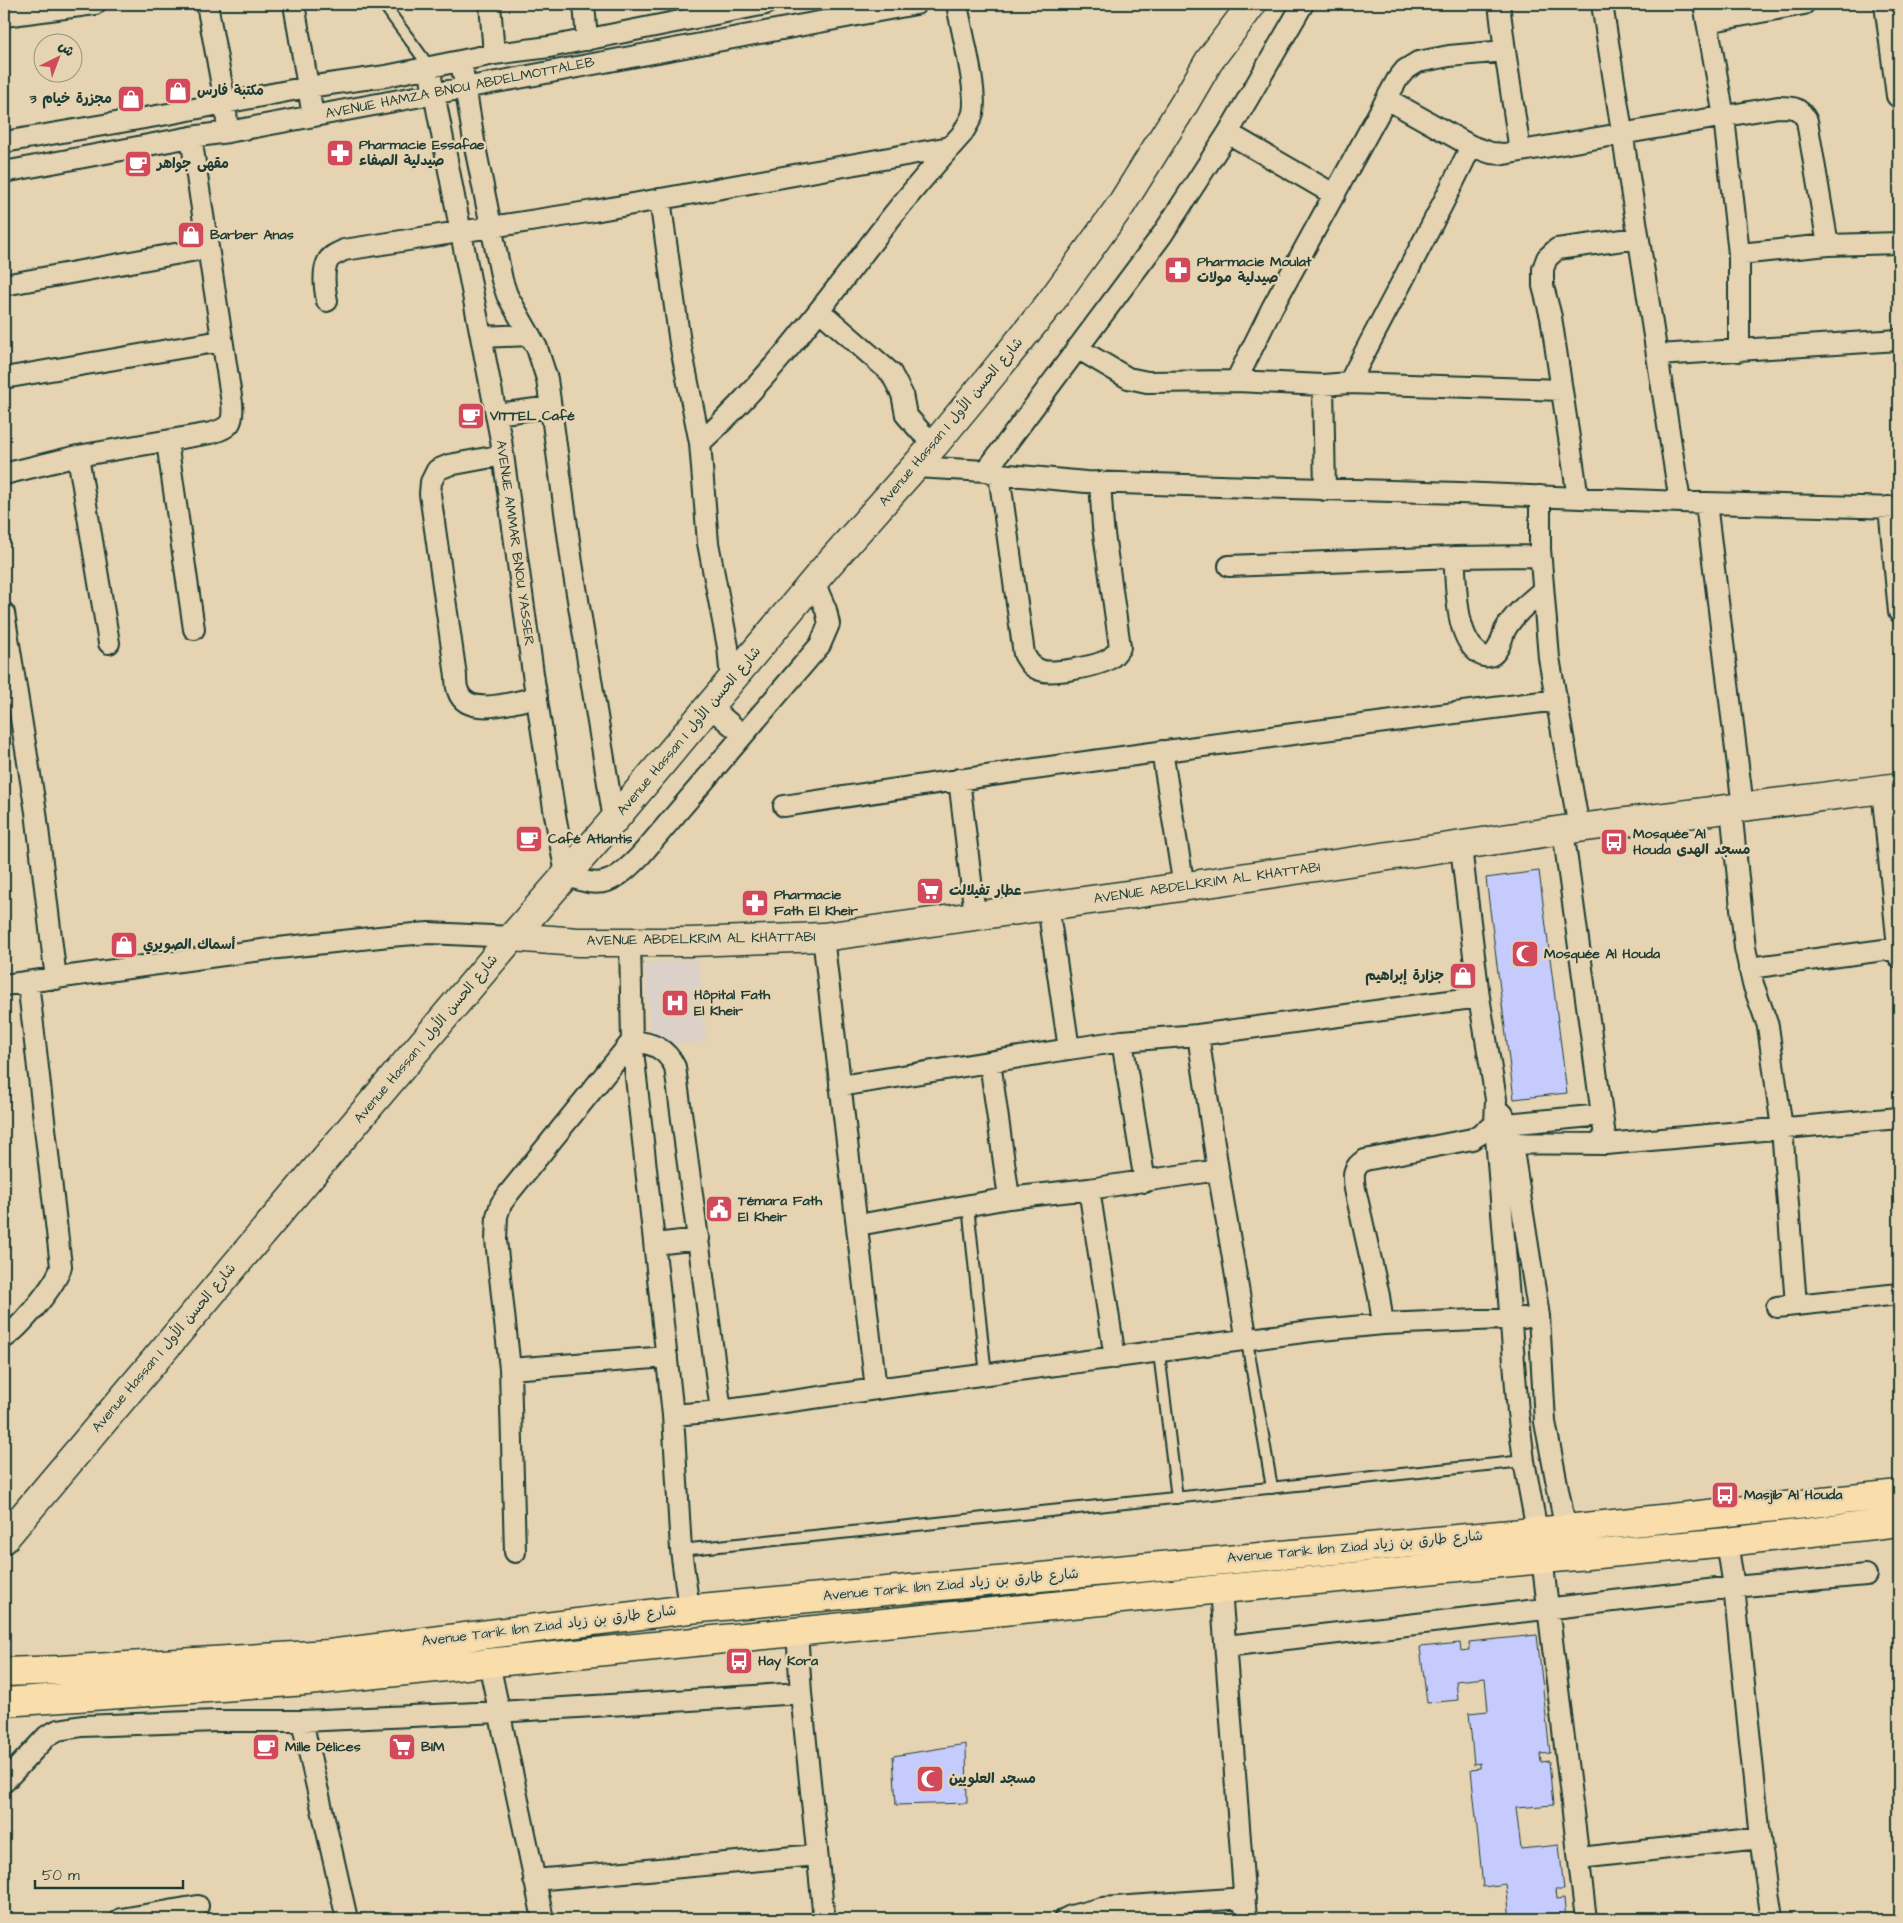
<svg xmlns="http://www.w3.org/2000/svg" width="1903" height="1923" viewBox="0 0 1903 1923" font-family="'Architects Daughter','Playpen Sans Arabic',sans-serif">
<rect width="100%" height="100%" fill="#e5d3b1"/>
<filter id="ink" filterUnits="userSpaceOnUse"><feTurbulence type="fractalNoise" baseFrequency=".02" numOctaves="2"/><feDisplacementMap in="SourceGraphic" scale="10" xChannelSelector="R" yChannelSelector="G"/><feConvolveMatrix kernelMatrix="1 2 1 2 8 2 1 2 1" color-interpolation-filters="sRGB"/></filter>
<g filter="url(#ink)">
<path fill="#dbd1c8" d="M699 959 706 1042 651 1046 644 963Z"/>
<path fill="#c5cbfd" stroke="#1f3d34" d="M1539 871 1567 1093 1514 1099 1486 878Z
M1537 1635 1550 1753 1540 1754 1541 1762 1549 1761 1553 1805 1516 1808 1521 1849 1559 1845 1564 1890H1555L1556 1900 1564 1899 1566 1919H1510L1506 1884 1483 1887 1471 1769 1480 1768V1763L1474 1764 1469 1713 1488 1711 1485 1678 1456 1681 1458 1700 1427 1703 1420 1647 1460 1643 1461 1651 1470 1650 1469 1642Z
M966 1744 967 1803 896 1805 893 1756Z"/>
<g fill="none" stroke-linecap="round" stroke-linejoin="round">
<g stroke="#1f3d34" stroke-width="14">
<path id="lane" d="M384 4C398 26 415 45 429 67
M968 1206 986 1375
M1247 1341 1272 1488
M1159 1353 1177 1498
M681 1550 1524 1461"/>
</g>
<g stroke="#1f3d34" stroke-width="24">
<path id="street" d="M207 4 225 102 228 132
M294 4 313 116
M490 4 494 54
M584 4 587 40
M1602 4 1680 502
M1704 4 1724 117 1739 254V351
M1885 4 1897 96
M4 16 95 4
M1707 22 1804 4
M1505 51 1520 151
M461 61 475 147 502 280 507 295 537 348 547 379 572 563 614 820
M429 67 501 440 534 681 555 815 566 874C601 892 616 881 641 855L820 645 829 624 826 610 814 582
M1228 133 1335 195
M4 142 168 114 308 87 386 76 494 54 549 47 766 4
M1471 146 1491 153 1504 154 1778 107C1793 107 1800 107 1807 121L1828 245
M4 172 191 137 228 132 916 4
M660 199 680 343 700 443
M1739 254 1828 245 1899 243
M4 285 208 248
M327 301C325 290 322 272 328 261 331 255 339 253 344 250L594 211 950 147
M820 311 891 373 902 394 906 415 921 432 935 444
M481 337 530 335
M1077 348 1128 378 1147 382 1236 381 1323 385 1349 383C1389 304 1433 227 1471 146L1387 99
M1658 355 1899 340
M4 378 221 341
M1236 381 1272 308 1397 80 1405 70 1418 62 1449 56 1505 51 1499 4
M1349 383 1561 390
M1323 385 1325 490
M496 414 551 407
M167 442 194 629
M503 455 449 465 437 470 431 482 430 494 456 676C456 681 456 686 458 691 467 719 517 701 537 697
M78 456 109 643
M915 467 986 471 999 474 1086 482 1459 493 1706 503 1899 508
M986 471 1162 235 1228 133 1303 4
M4 474 78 456 211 433C230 428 234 423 232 403L191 137
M999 474 1024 654C1028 661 1031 667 1040 670 1051 675 1098 666 1109 659 1114 656 1117 652 1120 647L1103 527 1100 482
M1540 496V549L1549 658 1579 828
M1578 498 1551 317 1543 286V269L1547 258 1557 249 1638 238
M1706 503 1743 807
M1889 507 1899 612
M1454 557C1457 585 1454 637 1480 654 1485 658 1492 657 1496 651 1501 645 1502 637 1505 630 1514 614 1529 602 1542 591
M1229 566 1454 557 1540 556
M4 613 36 812 56 979
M731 680 728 647 708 543 700 443C774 375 832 293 893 215 915 187 939 160 962 134 966 127 971 120 973 113 978 91 961 29 957 4
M709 706 742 734
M1162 751 1184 887
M959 779 975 915
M1882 789 1899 957
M784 806C1041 766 1299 733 1557 700
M1731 808 1745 948 1753 984 1768 1026 1782 1129 1796 1304
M1563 830 1606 1144
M1461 847 1479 997 1496 1099 1495 1125 1518 1412 1524 1461 1542 1558 1586 1919
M823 937 876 1389 1311 1331 1383 1324 1379 1296 1355 1189C1353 1176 1352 1167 1365 1160L1472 1139 1495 1125 1602 1115
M630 941 632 1041 673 1415 681 1550 689 1609
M1749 968 1899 948
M4 985 269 949 389 936 429 933 512 937
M1198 1035 1479 997
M1069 1049 1122 1041
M990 1062 1009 1198
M840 1086 1069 1049 1048 906
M1503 1114 1507 1123 1512 1144 1539 1316 1545 1422 1568 1541
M1499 1143 1606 1144 1899 1118
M1145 1182 1122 1041 1198 1035 1218 1170 1247 1341
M1089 1189 1218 1170
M858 1225 1009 1198 1089 1189 1115 1358
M655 1244 699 1239
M1777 1307 1899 1294
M1383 1324 1524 1318
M4 1338C19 1329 58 1283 61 1266L28 982
M510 1369 667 1357
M673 1415 721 1411 876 1389
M1727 1542 1734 1587 1866 1575
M515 1552 510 1369 496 1240 497 1216 501 1204 509 1193 632 1041C652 1043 666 1048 675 1067L721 1411
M1221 1589 1246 1919
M797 1631 801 1693 824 1919
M1226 1646 1734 1587 1760 1838 1772 1919
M489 1663 543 1919
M302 1721 347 1919
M4 1782 47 1736 58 1730 82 1726 217 1721H302L499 1712 801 1693
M1579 1858 1760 1838
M534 1880 817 1855
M121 1919 198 1906
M1065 1919 1071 1916 1102 1908 1245 1898"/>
</g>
<g stroke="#1f3d34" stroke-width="31">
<path id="secondary" d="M512 937 578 942H690L823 937 1134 894 1563 830 1899 787
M4 1539 512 937 614 820 825 568 935 444 991 376 1050 303 1121 205 1184 104 1209 61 1252 4"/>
</g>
<g stroke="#1f3d34" stroke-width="31">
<path id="primary" d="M4 1672 60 1670 329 1654 689 1609 1566 1529 1899 1494
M4 1702 307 1681 1221 1589 1727 1542 1899 1522"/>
</g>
<use href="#lane" stroke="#e5d3b1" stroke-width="10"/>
<use href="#street" stroke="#e5d3b1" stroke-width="20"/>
<use href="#secondary" stroke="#e5d3b1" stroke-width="28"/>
<use href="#primary" stroke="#f9deab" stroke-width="28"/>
</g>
</g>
<defs>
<g id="shop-square" transform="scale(1.4375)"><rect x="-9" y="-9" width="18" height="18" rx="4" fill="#d1495b" stroke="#e5d3b1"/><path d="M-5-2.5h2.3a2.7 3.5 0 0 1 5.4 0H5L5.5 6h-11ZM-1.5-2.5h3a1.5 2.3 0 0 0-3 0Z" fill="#fff"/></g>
<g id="pharmacy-square" transform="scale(1.4375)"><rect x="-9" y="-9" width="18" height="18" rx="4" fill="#d1495b" stroke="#e5d3b1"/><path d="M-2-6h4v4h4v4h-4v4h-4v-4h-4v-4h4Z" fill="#fff"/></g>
<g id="cafe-square" transform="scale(1.4375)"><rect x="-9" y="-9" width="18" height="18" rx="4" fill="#d1495b" stroke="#e5d3b1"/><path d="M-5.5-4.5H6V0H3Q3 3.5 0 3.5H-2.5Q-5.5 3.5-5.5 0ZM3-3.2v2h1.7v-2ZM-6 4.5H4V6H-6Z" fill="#fff"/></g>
<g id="bus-square" transform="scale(1.4375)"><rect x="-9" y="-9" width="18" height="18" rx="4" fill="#d1495b" stroke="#e5d3b1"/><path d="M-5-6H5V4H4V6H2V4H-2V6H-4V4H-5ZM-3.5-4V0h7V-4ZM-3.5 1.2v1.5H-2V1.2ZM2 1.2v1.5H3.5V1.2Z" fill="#fff"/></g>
<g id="supermarket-square" transform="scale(1.4375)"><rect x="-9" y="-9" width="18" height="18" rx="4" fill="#d1495b" stroke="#e5d3b1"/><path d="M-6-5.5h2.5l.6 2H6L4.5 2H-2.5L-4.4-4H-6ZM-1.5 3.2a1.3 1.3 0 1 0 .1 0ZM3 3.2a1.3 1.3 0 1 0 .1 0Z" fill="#fff"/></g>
<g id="mosque-square" transform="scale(1.4375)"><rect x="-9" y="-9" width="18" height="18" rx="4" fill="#d1495b" stroke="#e5d3b1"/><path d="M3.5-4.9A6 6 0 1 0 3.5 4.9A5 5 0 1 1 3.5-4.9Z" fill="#fff"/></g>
<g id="hospital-square" transform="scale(1.4375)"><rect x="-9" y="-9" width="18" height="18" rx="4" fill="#d1495b" stroke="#e5d3b1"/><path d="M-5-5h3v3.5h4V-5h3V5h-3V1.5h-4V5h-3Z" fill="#fff"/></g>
<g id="civic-square" transform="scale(1.4375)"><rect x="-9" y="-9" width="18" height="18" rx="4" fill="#d1495b" stroke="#e5d3b1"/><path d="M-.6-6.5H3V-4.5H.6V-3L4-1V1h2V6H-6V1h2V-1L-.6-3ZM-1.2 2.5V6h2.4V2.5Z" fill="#fff"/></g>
</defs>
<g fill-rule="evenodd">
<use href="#shop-square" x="178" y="91"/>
<use href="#shop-square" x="131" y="99"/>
<use href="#pharmacy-square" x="340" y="153"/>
<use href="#cafe-square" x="138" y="164"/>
<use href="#shop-square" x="191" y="235"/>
<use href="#pharmacy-square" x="1178" y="270"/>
<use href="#cafe-square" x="471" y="416"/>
<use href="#cafe-square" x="529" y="839"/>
<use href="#bus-square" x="1614" y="842"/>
<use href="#supermarket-square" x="930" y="891"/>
<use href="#pharmacy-square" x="755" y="903"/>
<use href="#shop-square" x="124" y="945"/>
<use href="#mosque-square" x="1525" y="954"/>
<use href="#shop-square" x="1463" y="976"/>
<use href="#hospital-square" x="675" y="1003"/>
<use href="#civic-square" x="719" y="1209"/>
<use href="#bus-square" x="1725" y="1495"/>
<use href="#bus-square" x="739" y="1661"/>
<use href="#cafe-square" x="266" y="1747"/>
<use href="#supermarket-square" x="402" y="1747"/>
<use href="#mosque-square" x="930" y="1779"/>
</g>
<g text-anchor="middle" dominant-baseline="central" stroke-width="5" stroke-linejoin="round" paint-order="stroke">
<g font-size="14" fill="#1f3d34" stroke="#e5d3b1">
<text transform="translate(460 88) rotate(-11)">AVENUE HAMZA BNOU ABDELMOTTALEB</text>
<text transform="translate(951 422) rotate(-50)">Avenue Hassan I شارع الحسن الأول</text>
<text transform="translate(515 543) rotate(82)">AVENUE AMMAR BNOU YASSER</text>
<text transform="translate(689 731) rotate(-50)">Avenue Hassan I شارع الحسن الأول</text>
<text transform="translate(1207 883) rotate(-8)">AVENUE ABDELKRIM AL KHATTABI</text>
<text transform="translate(701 939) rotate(-1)">AVENUE ABDELKRIM AL KHATTABI</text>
<text transform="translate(426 1039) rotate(-50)">Avenue Hassan I شارع الحسن الأول</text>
<text transform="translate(164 1348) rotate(-50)">Avenue Hassan I شارع الحسن الأول</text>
<text transform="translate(1355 1547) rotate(-5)">Avenue Tarik Ibn Ziad شارع طارق بن زياد</text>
<text transform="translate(951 1585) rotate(-5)">Avenue Tarik Ibn Ziad شارع طارق بن زياد</text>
<text transform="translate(549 1626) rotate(-7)">Avenue Tarik Ibn Ziad شارع طارق بن زياد</text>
</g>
<g font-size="14" font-weight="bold" fill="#1f3d34" stroke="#e5d3b1" text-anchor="start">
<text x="197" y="91">مكتبة فارس</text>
<text x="112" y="99" text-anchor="end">مجزرة خيام 3</text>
<text x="359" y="145">Pharmacie Essafae<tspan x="359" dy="16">صيدلية الصفاء</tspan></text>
<text x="157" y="164">مقهى جواهر</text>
<text x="210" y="235">Barber Anas</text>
<text x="1197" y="262">Pharmacie Moulat<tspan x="1197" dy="16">صيدلية مولات</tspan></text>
<text x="490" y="416">VITTEL Café</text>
<text x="1633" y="834">Mosquée Al<tspan x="1633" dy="16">Houda مسجد الهدى</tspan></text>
<text x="548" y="839">Café Atlantis</text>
<text x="949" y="891">عطار تفيلالت</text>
<text x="774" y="895">Pharmacie<tspan x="774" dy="16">Fath El Kheir</tspan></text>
<text x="143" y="945">أسماك الصويري</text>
<text x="1544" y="954">Mosquée Al Houda</text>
<text x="1444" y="976" text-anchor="end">جزارة إبراهيم</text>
<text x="694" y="995">Hôpital Fath<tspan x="694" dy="16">El Kheir</tspan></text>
<text x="738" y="1201">Témara Fath<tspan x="738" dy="16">El Kheir</tspan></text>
<text x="1744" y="1495">Masjib Al Houda</text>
<text x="758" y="1661">Hay Kora</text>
<text x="285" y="1747">Mille Délices</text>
<text x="421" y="1747">BIM</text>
<text x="949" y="1779">مسجد العلويين</text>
</g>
</g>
<rect width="1903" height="1923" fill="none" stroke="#e5d3b1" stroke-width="20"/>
<rect x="10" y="10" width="1883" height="1903" fill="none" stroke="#1f3d34" stroke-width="2" filter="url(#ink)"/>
<g transform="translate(58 58) rotate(42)"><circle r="24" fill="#e5d3b1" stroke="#96977f"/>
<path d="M0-4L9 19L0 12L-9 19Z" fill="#d1495b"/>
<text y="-8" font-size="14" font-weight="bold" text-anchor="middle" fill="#1f3d34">ش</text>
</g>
<path d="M35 1880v8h148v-8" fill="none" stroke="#1f3d34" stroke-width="2.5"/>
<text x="42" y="1880" font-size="15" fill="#1f3d34" stroke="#e5d3b1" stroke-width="4" paint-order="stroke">50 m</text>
</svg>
